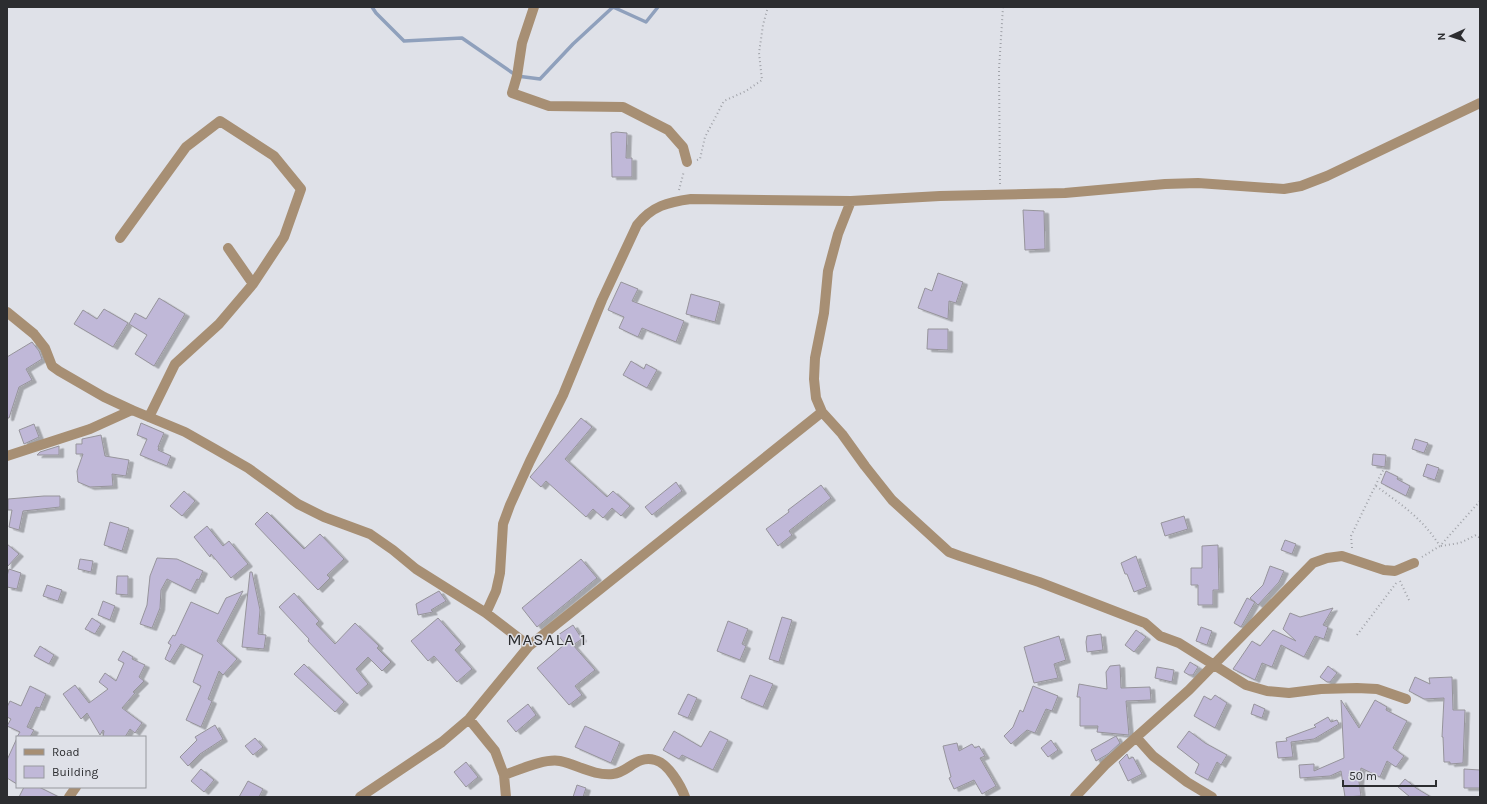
<svg xmlns="http://www.w3.org/2000/svg" width="1487" height="804" viewBox="0 0 1487 804" font-family="Karla,sans-serif">
<defs>
<filter id="shadow"><feDropShadow dx="4.5" dy="2.5" stdDeviation="0" flood-color="#0004"/></filter>
</defs>
<rect width="100%" height="100%" fill="#dfe1e8"/>
<g fill="none" stroke-linecap="round" stroke-linejoin="round">
<path stroke="#8fa0bc" stroke-width="3.5" d="M372 7 376 13 404 41 462 38 517 76 540 79 573 44 613 7
M613 7 646 22 658 7"/>
</g>
<path fill="#c0b8d8" stroke="#96949b" filter="url(#shadow)" d="M616 132 627 133 626 158H632V177H612L611 133Z
M1023 210 1044 211 1045 249 1025 250Z
M938 273 963 282 956 303 949 301 948 319 918 308 925 288 932 291Z
M621 282 638 289 632 301 684 321 676 342 642 328 638 337 619 328 624 317 608 310Z
M691 294 720 302 715 322 686 314Z
M159 298 185 314 154 366 135 354 147 335 129 324 135 313 146 319Z
M104 309 128 323 113 347 74 324 83 310 97 319Z
M928 329H948V350L927 349Z
M32 342 39 351 42 359 26 369 32 380 19 387 9 418H7V357Z
M631 361 644 369 646 364 657 370 647 388 623 375Z
M581 418 592 427 565 459 607 497 613 491 630 506 621 516 612 508 603 518 593 509 586 517 546 481 541 487 530 477Z
M141 423 164 433 158 447H159L158 450 171 456 167 466 140 455 147 439 137 435Z
M34 424 39 437 24 444 19 430Z
M101 435 105 456 129 460 126 476 112 474 113 486 90 487 78 482 77 471 83 454H76V444H82V439Z
M1415 439 1428 443 1424 453 1412 449Z
M59 446V455H37L40 452Z
M1373 454 1386 455 1385 467 1372 465Z
M1427 464 1439 468 1435 480 1423 476Z
M1386 471 1398 477 1397 479 1410 486 1406 496 1381 483Z
M676 482 682 491 652 515 645 507Z
M821 485 831 498 789 531 792 535 778 546 766 529 789 512 788 510Z
M184 491 195 501 182 516 170 506Z
M44 496H60V507L23 511 19 530 9 527 12 510H8V499Z
M267 512 304 549 320 534 344 559 327 575 330 578 318 590 255 524Z
M1184 516 1188 529 1165 536 1161 523Z
M110 522 129 528 122 551 104 545Z
M207 526 223 546 229 541 248 564 231 578 211 554 210 557 194 537Z
M1285 540 1296 544 1292 554 1281 550Z
M7 544 19 554 7 567Z
M1218 545 1219 590H1213V605H1198V585H1191V568H1202V546Z
M1136 556 1147 587 1134 592 1127 574H1125L1121 563Z
M157 558 177 559 203 571 199 580 197 579 191 591 167 579 161 590 160 608 152 628 140 624 147 605 150 576Z
M80 559 93 561 91 572 78 569Z
M581 559 597 578 537 627 522 608Z
M1270 566 1284 571 1279 582 1258 605 1250 598 1263 585Z
M9 569 21 573 17 589 7 587V576Z
M250 572H252L260 610 258 634 266 635 264 649 242 647Z
M117 576H128V595L116 594Z
M47 585 62 590 58 601 43 596Z
M243 591 217 641 237 659 223 675 219 671 208 699 212 701 201 727 186 720 201 686 193 682 203 655 181 644 170 662 165 659 171 645 168 643 173 635 175 636 191 602 218 614 226 598Z
M439 591 446 601 431 610 433 612 418 615 416 604Z
M294 593 319 621 316 624 335 644 355 623 379 646 377 648 391 662 382 671 368 657 356 669 368 684 357 694 308 641 309 639 279 607Z
M1247 598 1255 602 1241 627 1234 623Z
M103 601 115 606 110 620 98 615Z
M1333 608 1323 625 1328 627 1324 639 1315 636 1304 657 1281 645 1272 667 1262 663 1255 680 1233 669 1252 641 1260 646 1273 630 1296 641 1283 629 1290 613 1300 617Z
M782 617 792 620 779 662 769 659Z
M92 618 101 624 95 634 85 629Z
M438 618 461 644 455 650 472 669 457 682 434 656 428 661 411 641Z
M728 621 748 629 742 644 746 646 740 660 717 651Z
M573 625 582 639 573 645 595 670 575 686 582 695 569 705 537 668 565 644 558 635Z
M1201 627 1212 631 1207 645 1196 641Z
M1136 630 1146 637 1134 652 1125 645Z
M1101 634 1103 650 1087 652 1086 642 1087 636Z
M1059 636 1066 660 1054 664 1058 678 1034 683 1024 647Z
M40 646 54 655 49 664 34 656Z
M123 651 133 657 132 659 145 665 139 677 144 681 133 692 135 693 122 708 142 723 135 733 130 729 125 737H103L104 731 103 730 100 735 87 713 81 719 63 694 75 685 89 703 108 689 99 682 105 673 116 681 124 663 118 660Z
M1190 662 1198 667 1193 675H1189L1184 672Z
M304 664 344 702 335 712 294 674Z
M1120 665 1121 688 1150 687 1151 700 1126 701 1129 735 1097 732 1098 726H1080V697H1077L1079 684 1107 689 1106 672 1110 666Z
M1328 666 1337 673 1330 682H1327L1320 677Z
M1157 667 1174 670 1172 682 1155 678Z
M750 675 773 684 763 707 741 698Z
M1415 677 1430 684 1429 678 1452 677 1453 710H1465L1463 763 1450 764V762H1444L1443 737H1442L1444 698 1424 699 1409 691Z
M30 686 46 694 40 708 36 707 27 727 34 730 30 737H17L20 732 7 726 11 719 7 717V707L10 701 21 706Z
M1033 686 1058 696 1052 711 1046 709 1035 733 1027 730 1011 744 1004 736 1013 727 1020 710 1023 712Z
M688 694 697 698 688 718 678 714Z
M1215 695 1227 703 1215 728 1194 716 1204 696 1211 700Z
M1341 700 1359 728 1375 700 1387 707 1386 710 1407 721 1393 748 1404 756 1396 767 1387 761 1380 777 1361 768 1359 782 1361 796 1345 797 1341 771 1330 776 1300 778 1299 765 1314 764V771L1344 758Z
M528 704 536 715 516 732 507 721Z
M1254 704 1265 709 1262 718 1251 714Z
M1328 717 1331 722 1337 720 1339 724 1314 739 1291 742 1293 757 1278 758 1276 742 1287 741 1286 738 1316 727 1314 725Z
M215 725 223 739 200 754 188 766 180 757 197 740 195 737Z
M585 726 620 742 611 763 575 747Z
M674 731 701 747 710 731 728 740 713 770 682 755 679 759 663 750Z
M1189 731 1205 743 1227 755 1221 765 1217 762 1208 780 1195 773 1199 764 1177 747Z
M1116 736 1120 743 1108 754 1096 761 1091 750Z
M17 738V784L7 778V760Z
M255 738 263 747 253 755 245 746Z
M1051 740 1058 750 1048 757 1041 748Z
M957 743 959 751 972 744 975 748 979 746 985 756 980 758 996 786 982 794 974 780 954 789 949 778 951 777 943 746Z
M1127 754 1129 759 1133 757 1142 774 1128 781 1119 762Z
M466 762 478 777 466 787 454 772Z
M201 769 214 780 204 792 191 781Z
M1464 769 1480 770V788H1464Z
M1405 779 1416 788 1431 797H1410L1398 787Z
M248 781 263 789 259 797H239Z
M577 785 586 788 583 797H573Z
M24 787H39L59 797H19Z"/>
<g fill="none" stroke-linecap="round" stroke-linejoin="round">
<path stroke="#a1a3a9" stroke-width="2" stroke-dasharray="1 3" stroke-linecap="butt" d="M697 160 700 159 705 137 724 101 746 91 762 80 759 53 763 25 768 7
M1000 184 999 69 1003 7
M679 190 684 171
M1376 486C1403 506 1421 517 1440 546
M1441 546 1460 543 1476 535 1480 538
M1352 548 1351 536 1382 472 1388 464
M1422 557 1440 546 1480 501
M1400 581 1410 602
M1357 635 1397 582"/>
<path stroke="#a78f74" stroke-width="10" d="M534 7 522 43 517 76 512 93 549 106 623 107 668 130 683 147 687 162
M851 201 838 234 828 271 824 313 815 358 814 379 816 398 822 412 842 434 865 466 892 500 949 552 960 556 1039 582 1145 623 1160 636 1179 643 1246 685 1267 691 1289 693 1321 689 1357 688 1377 689 1406 699
M120 238 186 147 220 121 274 156 301 189 284 237 253 284
M7 312 34 334 45 348 52 366 59 371 104 397 132 410 185 432 215 449 248 468 298 504 324 517 370 534 393 550 416 569 486 613 529 646
M149 417 175 364 219 324 253 284 228 248
M7 456 90 429 132 410
M486 613 496 591 500 573 503 524 510 505 530 461 563 395 602 300 637 225C652 206 668 202 691 199L851 201 940 196 1065 193 1165 184 1198 183 1284 189 1301 186 1327 176 1480 103
M469 719 495 751 504 775 506 797
M1136 737 1153 756 1187 782 1212 797
M504 775C519 770 545 758 560 761 578 765 594 776 613 774 629 772 636 755 655 760 668 763 681 786 685 797
M69 797 76 787
M360 797 442 742 469 719 529 646 822 412
M1075 797 1105 765 1189 690 1313 563 1327 558 1342 556 1384 570 1395 571 1414 563"/>
</g>
<g text-anchor="middle" dominant-baseline="central" stroke-width="3" stroke-linejoin="round" paint-order="stroke">
<g font-size="17" letter-spacing="1" fill="#2c2d30" stroke="#dfe1e8">
<text x="547" y="639">MASALA 1</text>
</g>
</g>
<rect width="1487" height="804" fill="none" stroke="#2c2d30" stroke-width="16"/>
<rect x="16" y="736" width="130" height="52" fill="#dfe1e8" stroke="#97999e"/>
<rect x="24" y="749" width="20" height="6" fill="#a78f74" stroke="#97999e"/>
<text x="52" y="756" font-size="12" fill="#2c2d30">Road</text>
<rect x="24" y="766" width="20" height="12" fill="#c0b8d8" stroke="#97999e"/>
<text x="52" y="776" font-size="12" fill="#2c2d30">Building</text>
<g transform="translate(1451 36) rotate(267)" stroke="#dfe1e8" stroke-width="3" paint-order="stroke">
<path d="M0-3L7 15L0 10L-7 15Z" fill="#2c2d30"/>
<text y="-6" font-size="11" font-weight="bold" text-anchor="middle" fill="#2c2d30">N</text>
</g>
<path d="M1343 780v6h93v-6" fill="none" stroke="#2c2d30" stroke-width="2"/>
<text x="1349" y="780" font-size="12" fill="#2c2d30" stroke="#dfe1e8" stroke-width="3" paint-order="stroke">50 m</text>
</svg>
